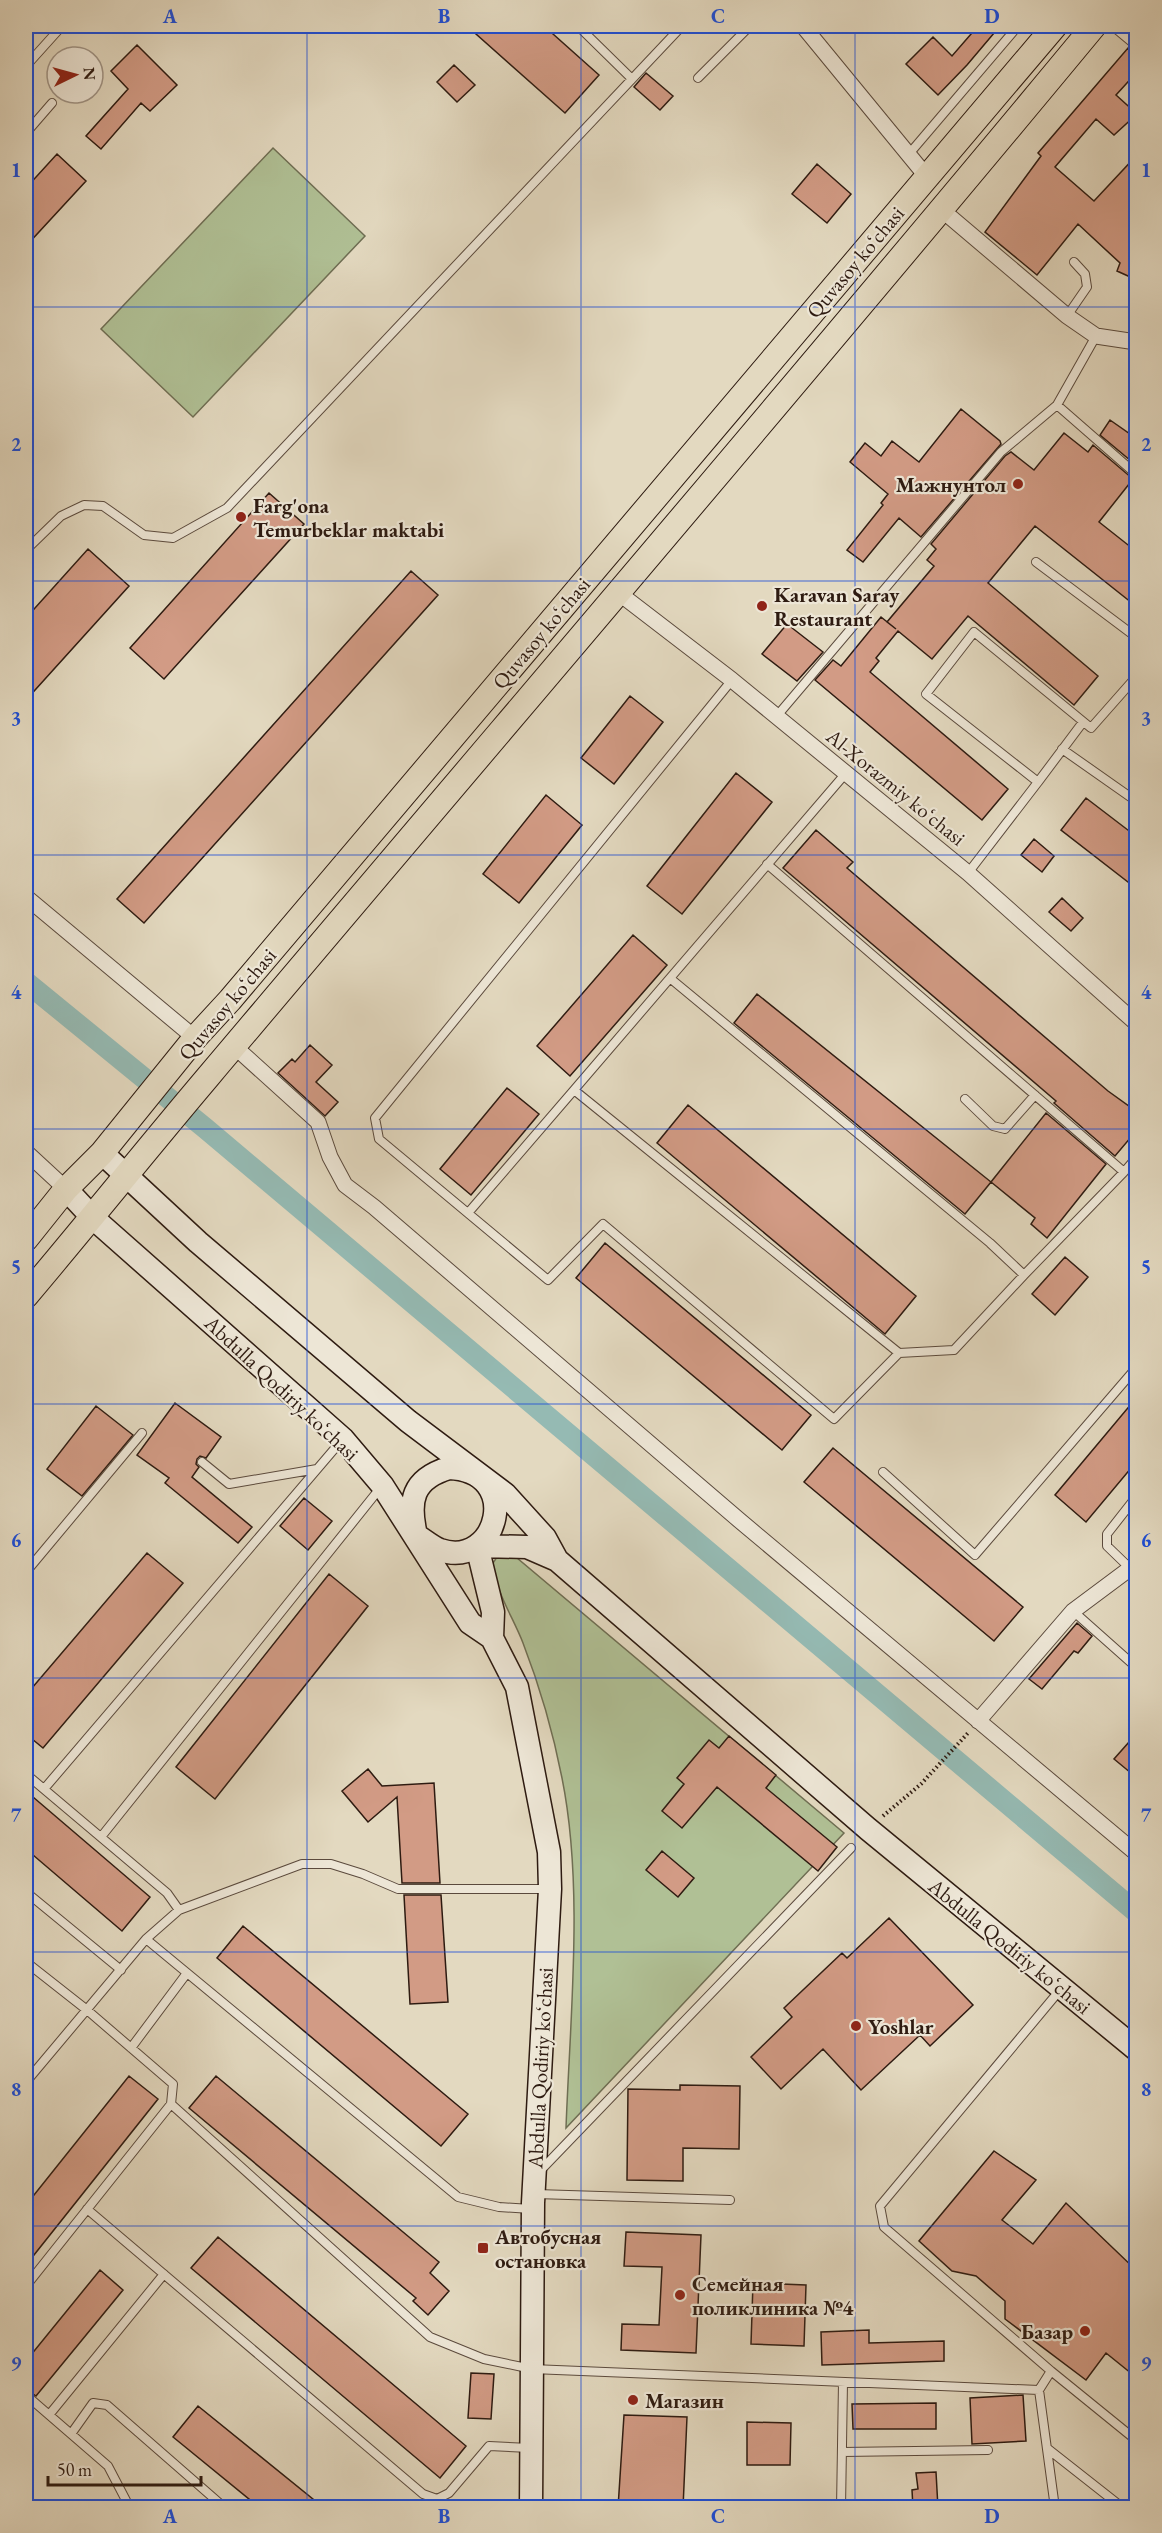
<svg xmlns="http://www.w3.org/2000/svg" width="1162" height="2533" viewBox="0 0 1162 2533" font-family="'EB Garamond',serif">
<rect width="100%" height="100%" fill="#e3d9c0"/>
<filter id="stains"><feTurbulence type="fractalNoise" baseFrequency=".00333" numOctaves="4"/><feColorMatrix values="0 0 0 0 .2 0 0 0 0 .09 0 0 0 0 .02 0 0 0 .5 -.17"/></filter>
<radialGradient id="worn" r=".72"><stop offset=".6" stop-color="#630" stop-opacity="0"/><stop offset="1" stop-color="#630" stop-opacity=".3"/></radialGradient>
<path fill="#b0c095" stroke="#6f6e53" stroke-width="1.5" d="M273 148 365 236 193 417 101 329Z
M497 1557 517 1558 844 1833 566 2128C570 2017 584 1887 562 1778 553 1732 540 1687 523 1643 513 1617 495 1591 493 1563Z"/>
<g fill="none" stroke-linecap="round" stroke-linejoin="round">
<path stroke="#95bab3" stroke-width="21" d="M26 982 205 1128 1136 1912"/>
</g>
<path fill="#d29b85" stroke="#2e1b11" stroke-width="1.5" d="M467 26H544L599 75 565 113Z
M978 26H1000L967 65 938 95 906 64 933 37 952 56Z
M137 45 177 85 150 111 141 103 101 149 86 136 128 89 111 71Z
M1128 48 1137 56V72L1116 95 1137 114 1114 135 1096 119 1055 167 1094 201 1137 155V280L1117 271 1120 263 1078 224 1037 275 985 232 1041 156 1038 153Z
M454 65 475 85 457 102 437 82Z
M646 73 673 96 660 110 634 87Z
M57 154 86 181 26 246V188Z
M817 164 851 194 827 223 792 194Z
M961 409 1000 441 1001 444 921 537 899 518 863 562 847 550 883 505 881 503 888 494 850 462 865 443 881 456 892 441 919 462Z
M1110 420 1137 439V466L1100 435Z
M1064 433 1088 452 1093 445 1133 479 1099 522 1137 552V607L1035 526 988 583 1098 676 1074 705 968 616 932 659 898 631 876 658 879 661 870 672 1008 789 982 820 815 680 833 660 841 666 881 617 896 629 887 622 934 566 927 560 936 549 931 544 1005 456 1011 452 1034 470Z
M269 493 304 524 164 679 130 648Z
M88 549 129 586 26 700V618Z
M411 571 438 595 144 923 117 899Z
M787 624 823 652 797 681 762 654Z
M630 696 663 722 614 784 581 758Z
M736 773 772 802 682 914 647 886Z
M546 795 582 825 519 903 483 874Z
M1086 798 1137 837V889L1061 830Z
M816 830 853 862 847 868 1108 1091 1137 1112V1130L1115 1156 1054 1103 1056 1101 783 868Z
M1034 839 1054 856 1042 872 1021 855Z
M1062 898 1083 918 1071 931 1049 912Z
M633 935 667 965 570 1076 537 1046Z
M757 994 991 1182 965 1214 734 1023Z
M310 1045 332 1065 316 1082 338 1102 325 1116 278 1073 292 1059 295 1062Z
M507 1088 539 1114 471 1195 440 1169Z
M688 1105 916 1296 885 1334 657 1143Z
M1046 1113 1106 1164 1047 1238 1031 1224 1035 1218 991 1182Z
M605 1243 811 1415 782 1450 576 1278Z
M1065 1257 1088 1277 1055 1315 1032 1294Z
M1137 1397V1461L1086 1522 1055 1495Z
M175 1403 221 1437 206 1458 200 1456 197 1459 196 1464 199 1467 192 1477 252 1527 238 1543 165 1483 169 1478 137 1455Z
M96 1406 133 1435 82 1496 47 1469Z
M833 1448 1023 1607 994 1641 804 1482Z
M304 1498 332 1521 308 1550 280 1526Z
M147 1553 183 1583 43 1748 26 1734V1695Z
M329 1574 368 1606 215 1799 176 1767Z
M1077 1623 1092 1636 1078 1653 1074 1651 1042 1689 1029 1679Z
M1137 1733V1778L1114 1759Z
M729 1736 776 1775 766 1788 837 1847 818 1871 717 1787 682 1828 662 1811 684 1784 677 1778 709 1740 719 1748Z
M368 1769 382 1786 434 1783 440 1883H402L397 1797 368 1822 342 1791Z
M26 1791 150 1897 122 1931 26 1849Z
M662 1851 694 1878 678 1897 646 1870Z
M404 1895H441L448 2002 410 2004Z
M889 1918 973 2005 930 2046 920 2035 861 2090 823 2049 781 2089 751 2057 792 2017 784 2008 842 1953 847 1958Z
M243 1926 468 2114 441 2146 217 1958Z
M129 2076 158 2099 26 2265V2205Z
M216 2076 439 2262 430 2273 449 2291 428 2315 413 2301 416 2298 189 2108Z
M680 2085 740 2086 739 2149 683 2148V2181L627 2180 628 2089 680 2090Z
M994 2151 1036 2180 1002 2220 1033 2244 1066 2203 1137 2271V2378L1106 2353 1086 2380 1005 2319V2301L976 2276 952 2271 919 2241Z
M626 2232 701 2235 696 2353 621 2350 622 2324 659 2325 662 2267 624 2266Z
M218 2237 466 2446 440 2478 191 2268Z
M100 2270 123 2290 36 2396 26 2389V2361Z
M753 2283 806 2285 804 2346 751 2344Z
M869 2330V2343L944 2341V2361L822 2365 821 2332Z
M471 2373 494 2374 491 2419 468 2418Z
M1023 2395 1026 2441 972 2444 970 2398Z
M936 2403V2429H853L852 2404Z
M198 2406 324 2508H260L173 2437Z
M624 2415 687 2417 683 2508H618Z
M747 2422 791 2423 790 2465H747Z
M936 2472 938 2508H913L912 2490 918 2489 916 2473Z"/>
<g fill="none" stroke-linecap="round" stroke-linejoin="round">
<g stroke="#5b4a3d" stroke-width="10">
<path id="lane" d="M578 26 631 78
M26 66 62 26
M698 78 750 26
M26 133 52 103
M909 154 1018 26
M1067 316 1087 287 1085 274 1074 262
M1096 336 1057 405 1136 474
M26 550 61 516 84 505 103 506 144 535 173 538 227 508 682 26
M1036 562 1136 637
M776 717 1001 452 1057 405
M1062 749 1136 801
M1038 782 1083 722
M767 864 1124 1172 1024 1275
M968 873 1038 782 926 694 974 632 1091 728 1136 677
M671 979 990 1243 1024 1275 954 1350 899 1353
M574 1090 846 773
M965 1099 993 1126 1005 1129 1035 1095
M1124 1172 1136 1158
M468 1213 574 1090 899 1353 834 1419 603 1224 548 1280 379 1139 375 1118 732 680
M202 1462 229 1484 317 1469
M883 1472 975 1555 1136 1368
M1136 1497 1107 1534V1546L1136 1574
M26 1572 142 1433
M1073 1611 1136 1667
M26 1774 167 1893 179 1910
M44 1789 342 1440
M101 1837 381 1487
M26 1892 121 1970
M146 1939 458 2197 499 2207 531 2209
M26 1962 87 2010 173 2084 171 2104 430 2337 484 2359 532 2369 1039 2390 1051 2371 1136 2440
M131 2048 187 1973
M26 2082 146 1939 179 1910 302 1864H331L363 1874 398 1889H548
M539 2172 851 1848
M536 2194 730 2200
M87 2209 423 2494 437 2499 449 2493 489 2446 530 2448
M26 2286 171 2104
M1051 2371 884 2227 880 2206 1060 1990
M1039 2390 1055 2508
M26 2395 108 2466 130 2508
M49 2415 164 2274
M71 2434 93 2403 107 2405 225 2508
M1048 2449 1123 2508
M842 2452 988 2450
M841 2508 843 2382"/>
</g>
<g stroke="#5b4a3d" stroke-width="17">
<path id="street" d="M803 26 927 177
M1118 26 1136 41
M942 210 1067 316 1096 336 1136 342
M620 594 732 680 968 873 1136 1023
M26 897 195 1038
M235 1047 318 1122 330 1157 345 1185 374 1207 739 1520 1136 1853
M26 1152 66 1189
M978 1721 1073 1611 1136 1564"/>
</g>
<g stroke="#2e1b11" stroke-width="25">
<path id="secondary" d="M102 1153 198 1242 408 1421 505 1494 545 1538 557 1560
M66 1189 93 1218 343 1439 382 1485 470 1623 492 1638 517 1687 549 1852 550 1889 533 2203 531 2508
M449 1468C524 1471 498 1570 440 1550 432 1547 424 1540 416 1535 408 1501 412 1479 449 1468Z
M492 1638 493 1612 477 1546 527 1547 557 1560 868 1829 1136 2049"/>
</g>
<g stroke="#2e1b11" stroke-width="26">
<path id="primary" d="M26 1239 66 1189 102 1153 195 1038 230 1000 1055 26
M26 1296C87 1224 146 1150 207 1078 503 727 802 379 1094 26"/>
</g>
<path stroke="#2e1b11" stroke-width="4" stroke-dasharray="1.5 3" stroke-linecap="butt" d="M883 1816 921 1784 968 1733"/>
<use href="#lane" stroke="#ede6d6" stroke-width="8"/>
<use href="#street" stroke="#ede6d6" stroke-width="15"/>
<use href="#secondary" stroke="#ede6d6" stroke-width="22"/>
<use href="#primary" stroke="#e3d9c0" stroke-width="24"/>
</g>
<path fill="none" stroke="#1d4ed8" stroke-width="1.5" stroke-opacity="0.55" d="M307 26V2508M581 26V2508M855 26V2508M26 307H1136M26 581H1136M26 855H1136M26 1129H1136M26 1404H1136M26 1678H1136M26 1952H1136M26 2226H1136"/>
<g fill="#8f2418" stroke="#ede6d6" stroke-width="2">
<circle cx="1018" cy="484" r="6"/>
<circle cx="241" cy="517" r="6"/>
<circle cx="762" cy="606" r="6"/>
<circle cx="856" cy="2026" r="6"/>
<rect x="477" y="2242" width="12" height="12" rx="3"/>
<circle cx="680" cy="2295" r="6"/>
<circle cx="1085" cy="2331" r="6"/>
<circle cx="633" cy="2400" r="6"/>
</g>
<g text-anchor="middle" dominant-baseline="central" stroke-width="4.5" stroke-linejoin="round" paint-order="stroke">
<g font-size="21" fill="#2e1b11" stroke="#ede6d6">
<text transform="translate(855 262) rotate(-50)">Quvasoy koʻchasi</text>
<text transform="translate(541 633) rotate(-50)">Quvasoy koʻchasi</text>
<text transform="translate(896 787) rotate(39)">Al-Xorazmiy koʻchasi</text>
<text transform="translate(227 1004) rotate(-50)">Quvasoy koʻchasi</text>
<text transform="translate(282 1388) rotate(43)">Abdulla Qodiriy koʻchasi</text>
<text transform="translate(1010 1946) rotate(39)">Abdulla Qodiriy koʻchasi</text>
<text transform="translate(540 2068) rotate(-87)">Abdulla Qodiriy koʻchasi</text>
</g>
<g font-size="21" font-weight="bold" fill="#2e1b11" stroke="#ede6d6" text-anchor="start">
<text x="1006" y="484" text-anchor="end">Мажнунтол</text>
<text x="253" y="505">Farg'ona<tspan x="253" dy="24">Temurbeklar maktabi</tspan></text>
<text x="774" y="594">Karavan Saray<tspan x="774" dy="24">Restaurant</tspan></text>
<text x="868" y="2026">Yoshlar</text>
<text x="495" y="2236">Автобусная<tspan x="495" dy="24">остановка</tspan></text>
<text x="692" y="2283">Семейная<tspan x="692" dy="24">поликлиника №4</tspan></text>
<text x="1073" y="2331" text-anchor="end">Базар</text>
<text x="645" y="2400">Магазин</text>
</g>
</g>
<rect width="1162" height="2533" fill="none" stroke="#e3d9c0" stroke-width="66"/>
<g transform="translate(75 75) rotate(85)"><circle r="28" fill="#ede6d6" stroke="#a19587" stroke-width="1.5"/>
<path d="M0-4.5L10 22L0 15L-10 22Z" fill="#8f2418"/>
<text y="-9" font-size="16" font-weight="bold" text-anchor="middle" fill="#2e1b11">N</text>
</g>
<path d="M48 2476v9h153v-9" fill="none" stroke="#2e1b11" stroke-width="3"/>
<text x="57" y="2476" font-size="18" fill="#2e1b11" stroke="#ede6d6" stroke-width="4.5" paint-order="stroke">50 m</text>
<rect x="33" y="33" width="1096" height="2467" fill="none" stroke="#1d4ed8" stroke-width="2"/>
<g font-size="20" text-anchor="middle" font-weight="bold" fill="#1d4ed8">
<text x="170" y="23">A</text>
<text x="444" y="23">B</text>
<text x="718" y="23">C</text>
<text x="992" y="23">D</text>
<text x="16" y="177">1</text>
<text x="1146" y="177">1</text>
<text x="16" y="451">2</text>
<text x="1146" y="451">2</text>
<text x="16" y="725">3</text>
<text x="1146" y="725">3</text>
<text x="16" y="999">4</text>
<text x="1146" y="999">4</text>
<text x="16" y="1273">5</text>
<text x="1146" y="1273">5</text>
<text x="16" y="1547">6</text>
<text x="1146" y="1547">6</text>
<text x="16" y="1822">7</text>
<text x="1146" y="1822">7</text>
<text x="16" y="2096">8</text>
<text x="1146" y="2096">8</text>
<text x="16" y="2370">9</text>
<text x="1146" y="2370">9</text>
<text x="170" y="2523">A</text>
<text x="444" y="2523">B</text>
<text x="718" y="2523">C</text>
<text x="992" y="2523">D</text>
</g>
<rect width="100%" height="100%" filter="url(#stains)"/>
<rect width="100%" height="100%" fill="url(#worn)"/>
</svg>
